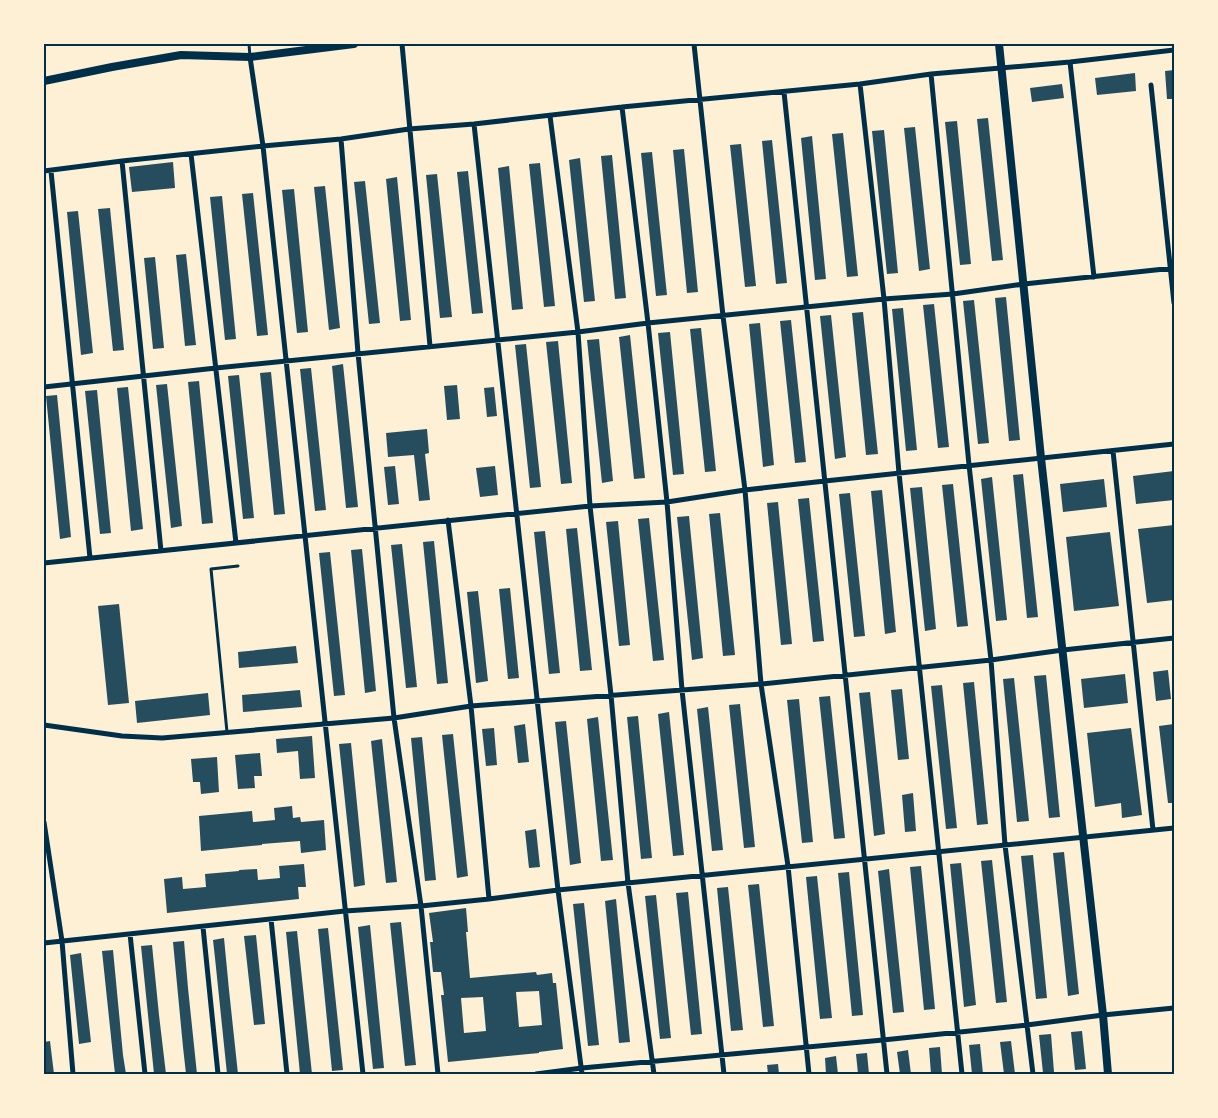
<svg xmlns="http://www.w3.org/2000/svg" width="1218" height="1118" viewBox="0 0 1218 1118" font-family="'Public Sans',sans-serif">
<rect width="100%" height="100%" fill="#fdf0d5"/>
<path fill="#264d5e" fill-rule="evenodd" d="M1174 70V99H1167L1165 71Z
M1135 73 1136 91 1097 95 1095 78Z
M1062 84 1064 98 1032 102 1030 88Z
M988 118 1003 260 992 261 977 119Z
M957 121 971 264 960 265 945 122Z
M915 127 930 269 919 271 904 128Z
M884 130 898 273 887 274 872 131Z
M843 133 858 276 847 277 832 134Z
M812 136 826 279 815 280 801 138Z
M772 140 787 283 776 284 762 141Z
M741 144 756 286 745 287 730 145Z
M684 149 698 292 687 293 673 150Z
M652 152 667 295 656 296 641 153Z
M612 155 626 298 615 299 601 156Z
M580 158 595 301 584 302 569 160Z
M173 162 175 188 132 192 129 167Z
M540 163 555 306 544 307 529 164Z
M509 166 523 309 512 310 498 168Z
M468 171 483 313 472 314 457 172Z
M437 174 452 317 440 318 426 175Z
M397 177 411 320 400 321 386 179Z
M365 181 380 323 369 324 354 182Z
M325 186 340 328 329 330 314 187Z
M294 189 308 332 297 333 282 190Z
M253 193 268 335 257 336 242 194Z
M222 196 236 339 225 340 210 197Z
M110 208 124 350 113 351 98 209Z
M78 211 93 353 81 355 67 212Z
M186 254 196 345 185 346 176 255Z
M155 257 164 348 153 349 144 258Z
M1006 297 1020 440 1009 441 995 298Z
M974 300 989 443 978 444 963 301Z
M934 304 949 447 938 448 923 305Z
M903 308 917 450 906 451 892 309Z
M863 312 878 454 866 455 852 313Z
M831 315 846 457 835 459 820 316Z
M791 320 806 462 795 463 780 321Z
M760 323 774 465 763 467 749 324Z
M701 328 716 471 705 472 690 329Z
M670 332 684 474 673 475 658 333Z
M630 335 645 478 634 479 619 337Z
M599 339 613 481 602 483 587 340Z
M558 341 572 483 561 484 546 342Z
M526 344 541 487 530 488 515 345Z
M343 364 358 507 346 508 332 366Z
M311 368 326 510 315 511 300 369Z
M271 372 285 514 274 515 260 373Z
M239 375 254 518 243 519 228 376Z
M199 381 213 523 202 524 188 382Z
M167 384 182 526 171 528 156 385Z
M457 385 460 419 447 420 444 386Z
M128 387 143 529 131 531 117 388Z
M494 387 497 416 487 417 484 388Z
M97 390 111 533 100 534 85 391Z
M57 395 71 537 60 539 46 396Z
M427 429 429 453 425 454 430 500 419 501 414 455 388 457 386 433Z
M395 466 399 504 388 505 384 467Z
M495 466 498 495 480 497 476 468Z
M1174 471V500L1136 504 1133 476Z
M1023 474 1038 617 1027 618 1013 475Z
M992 477 1007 620 996 621 981 479Z
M1104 479 1107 507 1063 512 1060 484Z
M953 484 968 626 957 627 942 485Z
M922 487 936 629 925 631 910 488Z
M882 490 896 632 885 634 871 491Z
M850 493 865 636 854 637 839 494Z
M809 498 824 641 813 642 798 499Z
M778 502 792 644 781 645 767 503Z
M720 513 735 655 723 656 709 514Z
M689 516 703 658 692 660 677 517Z
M649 518 664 660 653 661 638 519Z
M618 521 630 645 619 646 606 522Z
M1174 525V600L1147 603 1138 529Z
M577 528 592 670 580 671 566 529Z
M545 531 560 673 549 674 534 532Z
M1110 532 1119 606 1074 611 1066 537Z
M434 541 448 683 437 684 423 542Z
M402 544 417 687 406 688 391 545Z
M362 549 376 691 365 693 351 550Z
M330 552 345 695 334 696 319 553Z
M510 588 519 678 508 679 499 589Z
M478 591 488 681 476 683 467 592Z
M119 604 129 703 108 705 98 606Z
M296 646 298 663 239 668 238 652Z
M1168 670 1171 699 1156 701 1153 672Z
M1125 674 1128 703 1084 708 1081 679Z
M1046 675 1060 817 1049 818 1034 676Z
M1014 678 1029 821 1017 822 1003 679Z
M974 682 988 824 977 825 963 683Z
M942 685 957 828 946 829 931 686Z
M902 689 909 759 898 760 891 690Z
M300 690 302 707 243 712 242 695Z
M870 692 885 834 874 836 859 693Z
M208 693 210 715 137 723 135 701Z
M830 696 845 838 834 839 819 697Z
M799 699 813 842 802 843 787 700Z
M740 704 755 847 744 848 729 705Z
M708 707 723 850 712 851 697 709Z
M669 712 684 855 673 856 658 714Z
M638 716 652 858 641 859 627 717Z
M598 717 613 860 601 861 587 719Z
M566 721 581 863 570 865 555 722Z
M525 724 529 762 518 763 514 726Z
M1174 724V803H1168L1159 726Z
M494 728 497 765 486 766 482 729Z
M1131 728 1142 815 1122 818 1121 803 1095 807 1087 733Z
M453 734 468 876 457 878 442 735Z
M312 736 315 778 300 779 298 751 277 753 276 739Z
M422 737 436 880 425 881 411 738Z
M382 739 397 882 386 883 371 741Z
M351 743 365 885 354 887 339 744Z
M260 753 262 776H254L255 788 238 789 235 755Z
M217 757 219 792 201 794 200 782H193L191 759Z
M913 793 916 831 905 832 902 795Z
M292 806 293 818 300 817 301 822 324 820 326 850 301 853 300 841 262 844V845L201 851 199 816 252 811 253 822 275 820 274 808Z
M536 829 540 867 529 868 525 831Z
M1064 852 1079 994 1068 996 1053 853Z
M1033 855 1047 998 1036 999 1021 856Z
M992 860 1007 1002 996 1003 981 861Z
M961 863 976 1005 964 1007 950 864Z
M304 864 306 887H298L299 899 167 913 164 879 182 877 183 889 206 887 205 874 239 871V870L257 869 258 880 280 878 279 866Z
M921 866 935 1009 924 1010 910 867Z
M889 869 904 1012 893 1013 878 871Z
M849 872 863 1015 852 1016 838 873Z
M817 876 832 1018 820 1019 806 877Z
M759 884 774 1026 763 1027 748 885Z
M728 887 743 1030 731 1031 717 888Z
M688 892 702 1034 691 1035 676 893Z
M656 895 671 1038 660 1039 645 896Z
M616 899 630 1042 619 1043 605 901Z
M584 903 599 1045 588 1046 573 904Z
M466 908 468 932H466L470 978 536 972 537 975 552 973 553 983H556L563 1049 539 1052V1053L448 1062 441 995H444L441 972H433L430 942H433L429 913ZM539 991 542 1025 519 1027 516 992ZM483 997 486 1031 464 1033 461 998Z
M401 922 416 1065 405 1066 390 923Z
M370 925 384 1068 373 1069 358 927Z
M328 928 343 1070 332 1071 318 929Z
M297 931 312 1074H300L286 932Z
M256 935 265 1024 254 1025 244 936Z
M224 938 229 990 238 1074H227L215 958 213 940Z
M184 941 188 988 197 1074H186L183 1047 173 942Z
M152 945 159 1015 166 1074H154L141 946Z
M113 950 123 1055 126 1074H115L113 1056 102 951Z
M81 953 91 1042 79 1044 70 955Z
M1082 1031 1086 1069 1075 1070 1071 1032Z
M1051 1034 1054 1072 1043 1073 1039 1035Z
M50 1041 54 1074H44V1042Z
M1011 1041 1015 1074H1004L1000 1042Z
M980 1044 983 1074H972L969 1045Z
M940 1047 942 1074H931L929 1048Z
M908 1050 911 1074H900L897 1052Z
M867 1053 869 1074H858L856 1054Z
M836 1056 838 1074H826L825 1058Z
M778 1064 779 1074H768L767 1065Z"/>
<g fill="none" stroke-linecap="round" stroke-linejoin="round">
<path stroke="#003049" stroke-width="3" d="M249 44 250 57
M227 732 211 569 238 566"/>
<path stroke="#003049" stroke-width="5" d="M402 44 430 346
M694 44 723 316 745 490 761 684 788 866 809 1074
M250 57 263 146 363 1074
M1070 62 1094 277
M931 74 969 465 991 660 1005 845 1033 1074
M860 84 884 299 899 473 962 1074
M1151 85 1174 303
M784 92 887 1074
M622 107 648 323 667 502 682 690 724 1074
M550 116 578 332 590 506 611 695 628 883 654 1074
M474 124 558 890 582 1074
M341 139 358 353 394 718 421 906 438 1074
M191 154 236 543
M122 161 161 551
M44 171 122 161 263 146 341 139 409 129 474 124 622 107 860 84 931 74 1070 62 1174 50
M51 171 90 558
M44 387 216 368 578 332 648 323 884 299 953 294 1024 284 1174 268
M1113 451 1153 830
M448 520 471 706 489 899
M44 563 590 506 667 502 745 490 825 481 1174 444
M44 725 122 736 162 738 394 718 471 706 761 684 991 660 1063 650 1174 638
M44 822 62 941 73 1074
M271 919 287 1074
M203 927 218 1074
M130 934 145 1074
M44 943 345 911 421 906 489 899 558 890 1174 828
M536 1074 582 1068 883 1040 1027 1025 1103 1015 1174 1008"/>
<path stroke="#003049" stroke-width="8" d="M999 44 1041 458 1103 1015 1108 1074
M44 81 112 67 181 55 250 57 354 44"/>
</g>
<rect width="1218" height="1118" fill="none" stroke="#fdf0d5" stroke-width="90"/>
<rect x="45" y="45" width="1128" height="1028" fill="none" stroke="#003049" stroke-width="2"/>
</svg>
